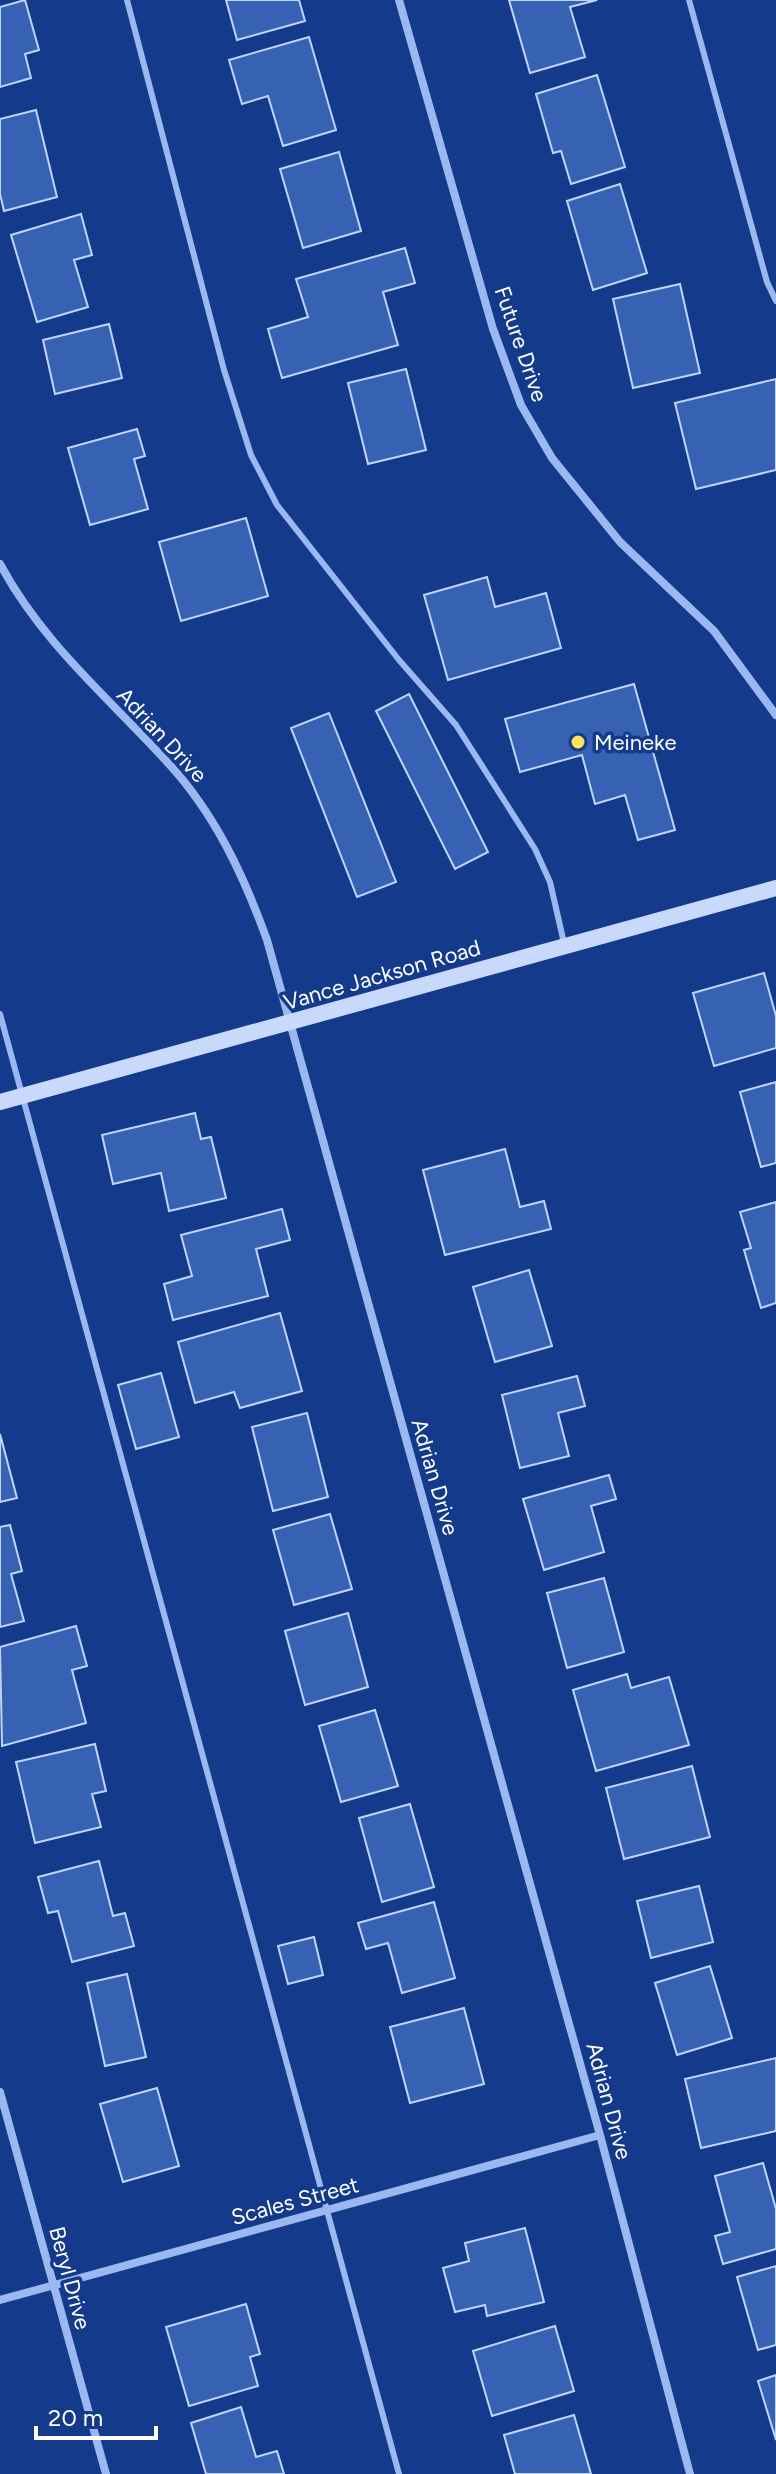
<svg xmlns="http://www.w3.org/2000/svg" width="776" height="2474" viewBox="0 0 776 2474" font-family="Figtree,sans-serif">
<rect width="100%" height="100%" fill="#133a8b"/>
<path fill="#3761b3" stroke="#c1d5fc" stroke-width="2" d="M25 0 39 50 25 54 31 78 0 87V7Z
M226 0H299L305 21 237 40Z
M509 0H597L570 7 585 57 530 73Z
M309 37 336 130 283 146 268 96 242 104 229 60Z
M597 75 625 167 571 184 561 151 553 153 536 94Z
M36 110 57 197 4 211 0 194V119Z
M339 152 361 231 303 248 280 169Z
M620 184 647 273 593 290 567 201Z
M81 214 92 255 74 260 88 307 37 322 11 235Z
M405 248 415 283 383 292 398 345 282 378 268 329 308 317 296 279Z
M680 284 700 373 633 388 613 299Z
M109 324 122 378 55 394 43 340Z
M406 369 426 450 368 464 348 383Z
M776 379V470L696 489 675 403Z
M137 429 145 456 134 459 148 509 90 525 68 448Z
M246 518 268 596 181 621 159 542Z
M487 577 495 607 546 593 561 648 448 680 424 595Z
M634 684 675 830 638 840 625 795 595 804 582 755 520 772 505 719Z
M409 694 488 852 455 869 376 711Z
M329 713 396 882 357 897 291 728Z
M764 973 776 1016V1048L714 1066 693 993Z
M776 1082V1163L761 1167 740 1092Z
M195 1113 201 1139 211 1137 226 1198 169 1211 161 1173 113 1184 102 1135Z
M505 1149 520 1207 544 1201 551 1229 445 1255 423 1170Z
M776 1202V1303L761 1308 744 1250 751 1248 740 1212Z
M282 1209 290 1240 256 1249 268 1296 173 1320 164 1284 192 1276 181 1235Z
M529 1270 552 1346 495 1362 473 1287Z
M280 1313 302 1391 240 1408 234 1392 195 1403 178 1342Z
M161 1373 179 1437 136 1449 118 1385Z
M577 1376 585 1406 558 1413 569 1456 520 1468 502 1395Z
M307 1413 328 1497 273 1511 252 1427Z
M0 1434 17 1498 0 1502Z
M609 1475 616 1499 591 1506 604 1552 544 1570 523 1499Z
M330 1514 352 1589 294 1605 273 1530Z
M10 1525 22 1571 11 1574 24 1621 0 1627V1527Z
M604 1578 624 1652 567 1668 547 1593Z
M348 1613 368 1687 305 1705 285 1631Z
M76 1626 87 1666 72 1670 86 1723 2 1746 0 1647Z
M627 1674 631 1688 669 1677 689 1745 596 1771 573 1690Z
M375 1710 398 1786 341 1802 319 1726Z
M95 1744 106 1791 92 1794 101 1827 35 1843 16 1762Z
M692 1766 710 1837 624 1859 606 1788Z
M410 1804 434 1887 382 1902 359 1818Z
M99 1861 113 1916 125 1913 134 1946 72 1962 58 1911 48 1913 38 1877Z
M699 1886 713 1942 651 1958 637 1901Z
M434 1902 455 1978 402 1993 388 1943 366 1949 358 1923Z
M314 1937 323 1975 288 1984 278 1946Z
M710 1966 732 2038 677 2055 655 1983Z
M127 1974 146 2057 105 2066 87 1983Z
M464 2008 484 2084 410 2103 390 2027Z
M776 2058V2131L701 2148 685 2079Z
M157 2088 179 2166 123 2182 100 2104Z
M763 2163 776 2209V2249L723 2264 715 2236 730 2232 715 2176Z
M525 2228 544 2302 487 2316 485 2305 455 2312 443 2268 469 2261 465 2243Z
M776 2266V2345L758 2350 737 2277Z
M246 2304 260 2354 250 2357 258 2386 189 2406 166 2327Z
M555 2326 574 2391 492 2416 473 2351Z
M776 2375V2440L758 2381Z
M241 2407 256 2457 277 2451 284 2474H206L191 2423Z
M574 2415 591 2474H515L504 2435Z"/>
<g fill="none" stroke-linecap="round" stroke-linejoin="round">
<path stroke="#9bb8f0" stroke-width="6" d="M127 0 224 370 251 455 277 505 399 660 456 725 535 849 550 882 564 943
M689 0 767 282 776 301
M0 1014 399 2474"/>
<path stroke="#9bb8f0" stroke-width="8" d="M399 0 493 329 521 405 552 458 620 542 714 631 776 715
M0 564C42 643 110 699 169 764 215 814 244 876 267 940L600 2135 690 2474
M0 2092 106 2474
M0 2300 600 2135"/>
<path stroke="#c9d9fb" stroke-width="16" d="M0 1102 776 888"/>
</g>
<circle fill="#ffe15a" stroke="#133a8b" stroke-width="3" cx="578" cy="742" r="8"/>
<g text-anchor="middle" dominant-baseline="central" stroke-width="7" stroke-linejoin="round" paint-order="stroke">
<g font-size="22" fill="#fff" stroke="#133a8b">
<text transform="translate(521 344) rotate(71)">Future Drive</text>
<text transform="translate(162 735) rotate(47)">Adrian Drive</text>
<text transform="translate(382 975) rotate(-16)">Vance Jackson Road</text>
<text transform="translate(435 1477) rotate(74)">Adrian Drive</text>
<text transform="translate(609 2101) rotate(75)">Adrian Drive</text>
<text transform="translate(295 2201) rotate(-15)">Scales Street</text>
<text transform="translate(70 2278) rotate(75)">Beryl Drive</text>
</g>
<g font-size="22" fill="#fff" stroke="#133a8b" text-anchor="start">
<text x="594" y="742">Meineke</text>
</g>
</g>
<path d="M36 2426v12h120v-12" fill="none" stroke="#ffffff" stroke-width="4"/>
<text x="48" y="2426" font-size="24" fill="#ffffff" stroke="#133a8b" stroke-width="6" paint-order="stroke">20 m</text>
</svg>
